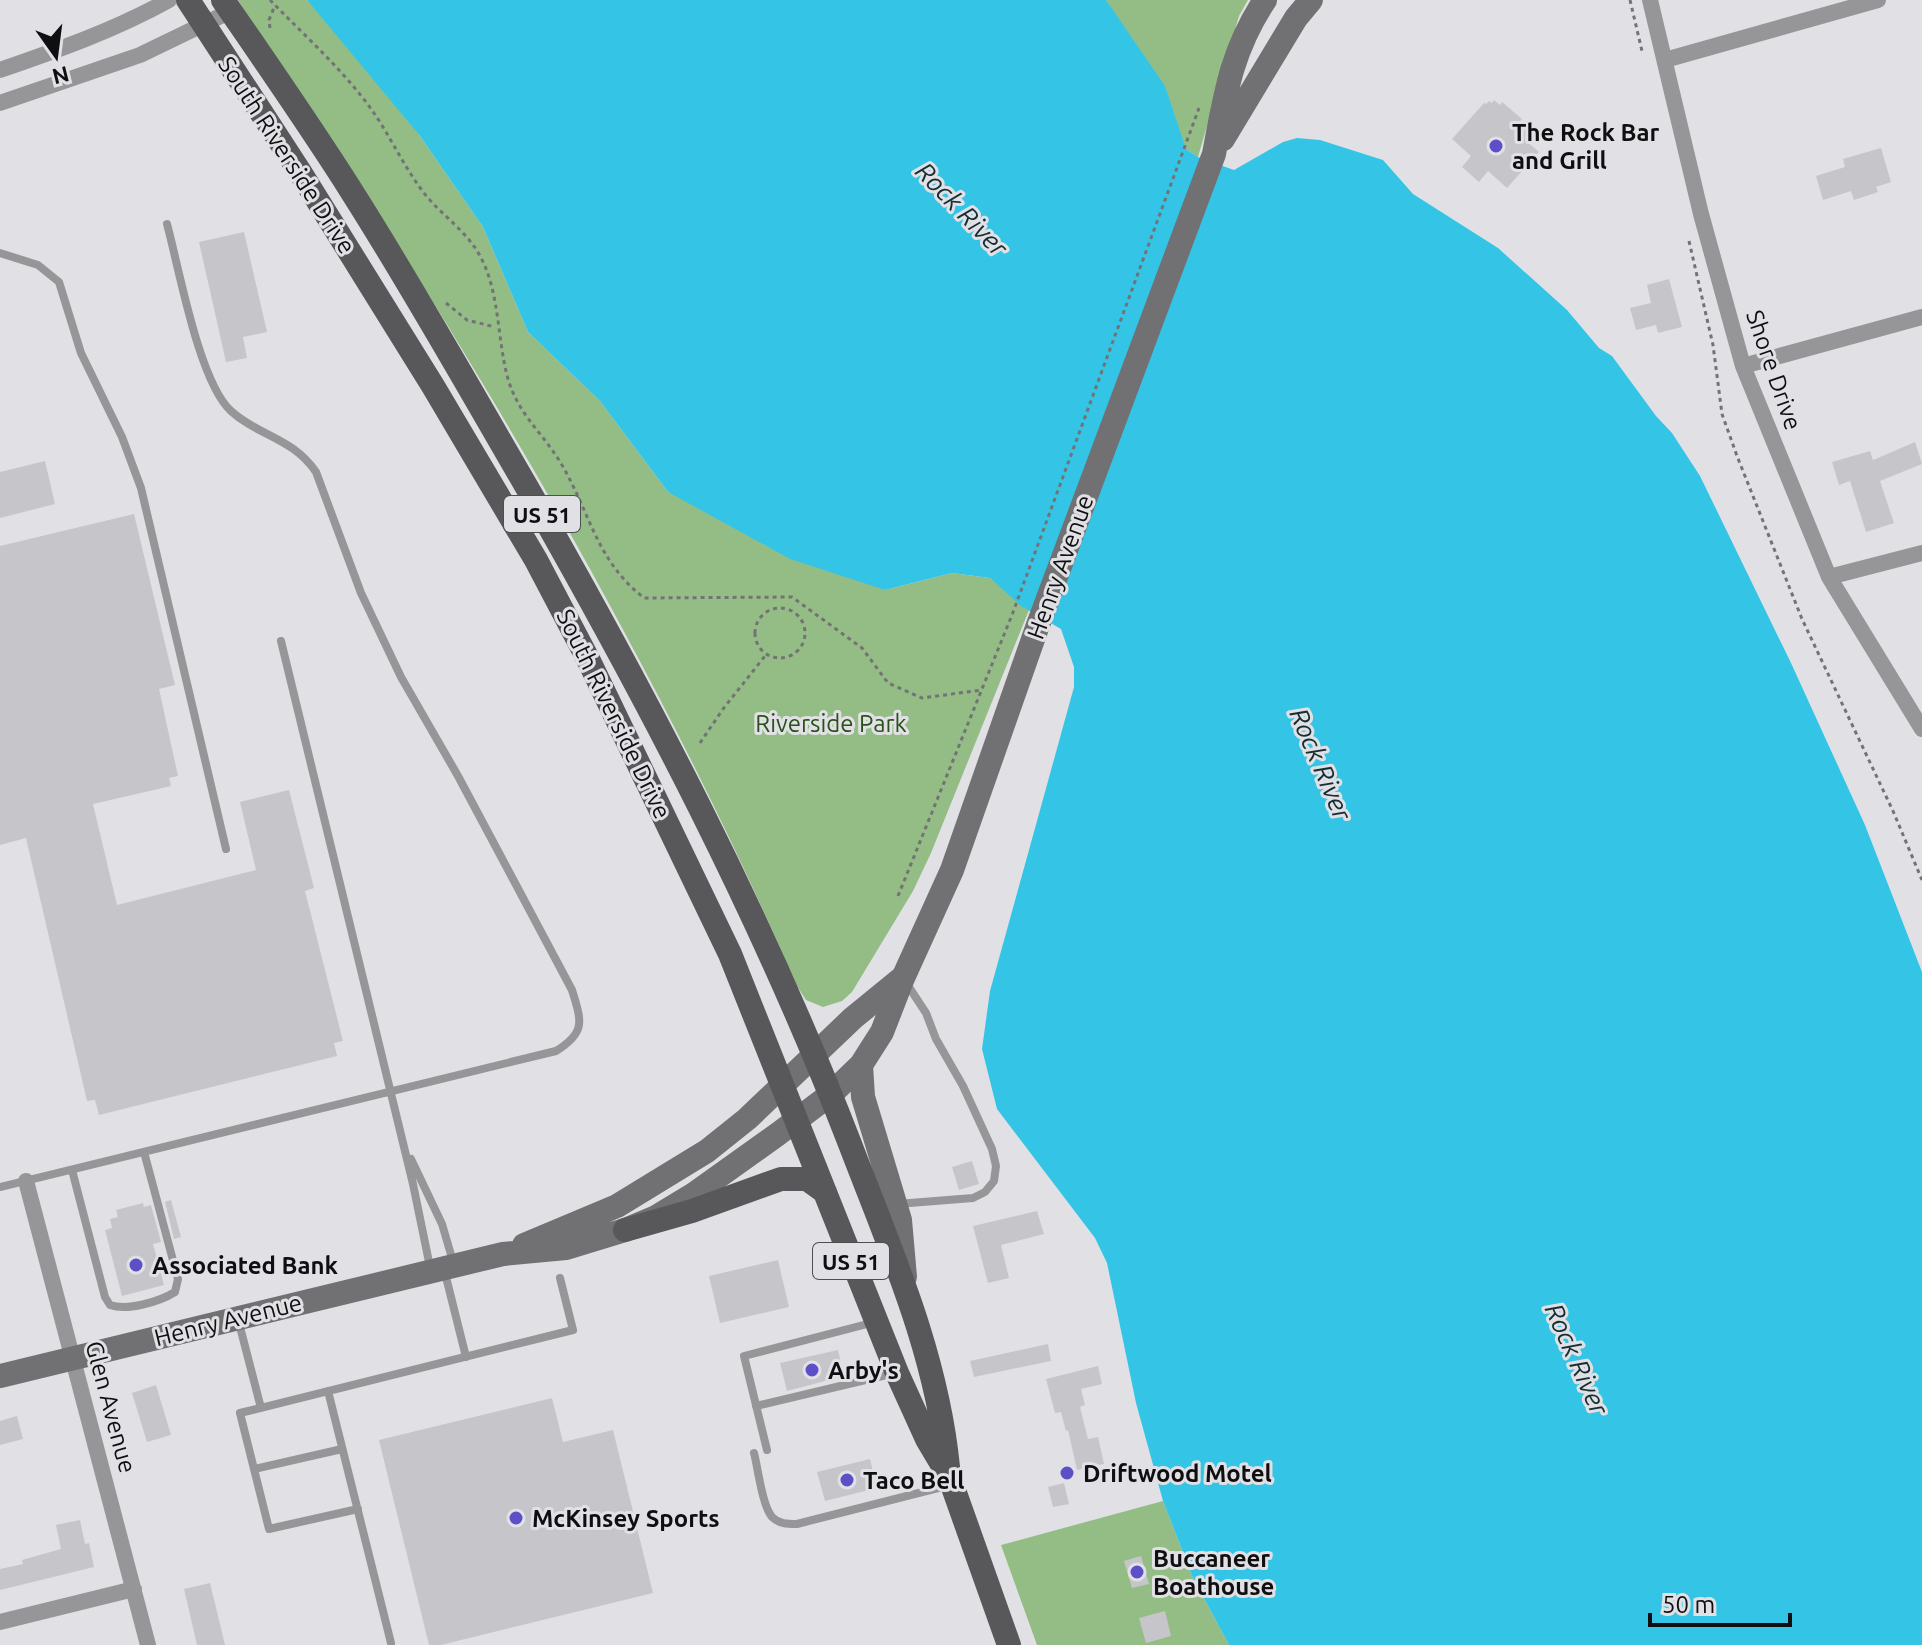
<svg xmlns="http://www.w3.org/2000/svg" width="1922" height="1645" viewBox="0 0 1922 1645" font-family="Ubuntu,sans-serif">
<rect width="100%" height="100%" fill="#e1e1e5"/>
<path fill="#94bd86" d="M238 0H307L369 68 420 136 483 227 528 332 600 401 668 492 885 590 952 573 990 578 1029 610 931 853 913 891 852 992 842 1001 823 1007 806 1000 797 986C693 747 566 516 428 294 366 196 300 99 238 0Z
M1106 0H1248L1239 16 1198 157 1186 149 1174 119Z
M1163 1501 1193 1578 1229 1645H1037L1001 1545Z"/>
<path fill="#34c5e6" d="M307 0H1106L1165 86 1186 149 1198 157 1234 170 1283 142 1297 138 1320 140 1383 160 1413 194 1498 248 1567 310 1599 348 1612 356 1656 416 1672 433 1700 476 1791 663 1865 825 1922 972V1645H1229L1193 1578 1163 1501 1136 1403 1107 1263 1095 1238 997 1109 982 1049 990 991 1074 687V667L1061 629 1021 606 990 578 952 573 885 590 790 559 668 492 600 401 528 332 483 227 420 136Z"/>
<path fill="#c6c6ca" d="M1494 100 1500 105 1502 102 1522 119 1518 123 1530 134 1525 140 1539 152 1507 188 1488 171 1479 182 1462 167 1471 156 1452 139 1484 103 1486 104 1489 101 1492 103Z
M1881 148 1891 182 1876 187 1878 192 1854 200 1851 191 1823 200 1816 176 1845 167 1843 159Z
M244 232 267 332 243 337 247 358 226 362 199 242Z
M1669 279 1682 327 1658 333 1656 325 1636 330 1630 308 1651 303 1647 285Z
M1915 442 1922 464 1880 481 1894 523 1866 532 1850 481 1839 485 1832 462 1870 451 1873 460Z
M45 461 55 504 0 518V472Z
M134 514 175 685 159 689 178 776 169 778 171 786 93 804 117 905 256 870 240 802 289 790 314 888 305 891 343 1041 334 1043 337 1056 99 1115 95 1100 87 1101 26 838 0 845V546Z
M972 1161 979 1184 959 1190 952 1167Z
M171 1200 181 1237 174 1239 165 1202Z
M143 1203 144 1207 151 1205 161 1242 153 1244 164 1285 122 1296 105 1230 112 1228 110 1219 118 1217 116 1210Z
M1037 1211 1044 1234 1001 1245 1009 1278 988 1283 973 1226Z
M778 1260 789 1307 720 1323 709 1276Z
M1048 1344 1051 1361 974 1377 970 1361Z
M838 1350 844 1376 787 1391 780 1363Z
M1098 1366 1102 1384 1081 1389 1085 1405 1080 1407 1088 1439 1098 1437 1104 1464 1077 1470 1068 1430 1066 1431 1061 1412 1055 1413 1046 1379Z
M156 1385 171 1435 147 1442 132 1393Z
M552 1398 563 1442 613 1430 653 1593 441 1645H429L379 1440Z
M17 1416 23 1439 0 1445V1421Z
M870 1459 877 1488 825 1501 817 1472Z
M1064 1483 1069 1504 1053 1507 1048 1487Z
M80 1520 85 1544 89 1543 94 1567 0 1590V1569L23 1564 22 1560 61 1549 56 1525Z
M1141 1556 1149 1584 1132 1588 1124 1561Z
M210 1583 220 1624 225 1645H197L184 1589Z
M1165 1611 1171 1636 1146 1643 1139 1618Z"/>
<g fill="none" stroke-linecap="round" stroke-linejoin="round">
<path stroke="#737376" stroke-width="3" stroke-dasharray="4 4" stroke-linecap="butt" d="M270 0C303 34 340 67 369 106 389 133 403 166 424 193 441 215 466 230 480 256 500 292 497 340 508 379 519 416 544 434 562 465 591 515 596 560 644 598L792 597 862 648 888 683 922 698 982 690
M1630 0 1642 51
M270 28 269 20 275 5
M1689 241 1713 345 1722 414 1737 456 1802 619 1893 811 1922 880
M446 303 467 320 495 327
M755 633a25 25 0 1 1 50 0a25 25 0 1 1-50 0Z
M700 743 723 709 765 656
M898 896 1012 615 1199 108"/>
<path stroke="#969597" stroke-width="8" d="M0 253 38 265 59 282 81 353 122 437 141 488 226 849
M281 641 413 1184 430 1267
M411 1159 442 1224 454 1265
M72 1170 105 1297 110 1305C127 1311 159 1302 175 1292L178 1279 144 1152
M0 1187 556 1051C587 1032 581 1020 572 990L458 776 401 677 361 593 316 472C292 437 258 436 231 411 199 382 179 268 167 224
M897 1204 973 1198 985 1192 994 1181 996 1166 992 1149 963 1086 936 1039 926 1013 905 981
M445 1273 466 1357
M239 1323 261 1408
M328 1391 391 1643
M756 1406 895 1373
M767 1450 744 1356 875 1322
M754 1453C758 1468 762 1505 772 1517 779 1524 787 1524 797 1524L950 1485
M254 1469 342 1449
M358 1509 269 1529 240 1413 573 1330 560 1278"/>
<path stroke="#969597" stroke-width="16" d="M1650 0 1701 214 1743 366 1829 577 1922 729
M1665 60 1878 0
M0 70C58 50 115 30 169 0
M0 103 140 55 231 11
M1743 366 1922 317
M1829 577 1922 553
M26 1181 148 1645
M0 1622 134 1589"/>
<path stroke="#717173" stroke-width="24" d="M1223 139 1296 18 1311 0
M861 1065 863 1097 900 1220 905 1277
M524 1245 617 1206 707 1151 747 1119 853 1018 902 978
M0 1376 503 1254 566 1248 625 1230 656 1217 694 1194 778 1134 831 1094 861 1065 882 1032 903 978 952 870 1038 625 1214 154C1225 96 1231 51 1265 0"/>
<path stroke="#58575a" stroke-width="24" d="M188 0 300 172 433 386 536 560 588 659 730 954 897 1373 927 1439 949 1476 1009 1645
M223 0C267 64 311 127 352 192 413 288 468 386 525 484 647 697 761 914 850 1144 890 1249 937 1353 948 1467
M625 1230 692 1211 781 1179H807L825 1192"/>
</g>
<g fill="#5c4fc7" stroke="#e1e1e5" stroke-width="3">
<circle cx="1496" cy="146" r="8"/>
<circle cx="136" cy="1265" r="8"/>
<circle cx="812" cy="1370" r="8"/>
<circle cx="1067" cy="1473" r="8"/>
<circle cx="847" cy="1480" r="8"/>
<circle cx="516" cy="1518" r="8"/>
<circle cx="1137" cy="1572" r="8"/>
</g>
<g text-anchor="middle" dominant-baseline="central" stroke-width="6" stroke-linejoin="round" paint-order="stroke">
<g fill="#e1e1e5" stroke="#4e4e51" stroke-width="2">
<rect x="504" y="496" width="76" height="36" rx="6"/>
<rect x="813" y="1243" width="76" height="36" rx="6"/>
</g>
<g font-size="22" font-weight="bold" fill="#0f0f11">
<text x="542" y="514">US 51</text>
<text x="851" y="1261">US 51</text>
</g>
<g font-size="24" font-weight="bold" fill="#0f0f11" stroke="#e1e1e5" text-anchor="start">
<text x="1512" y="132">The Rock Bar<tspan x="1512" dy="28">and Grill</tspan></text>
<text x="152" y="1265">Associated Bank</text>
<text x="828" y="1370">Arby's</text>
<text x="1083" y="1473">Driftwood Motel</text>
<text x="863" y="1480">Taco Bell</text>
<text x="532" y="1518">McKinsey Sports</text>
<text x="1153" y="1558">Buccaneer<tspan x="1153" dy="28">Boathouse</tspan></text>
</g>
<g font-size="24" fill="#0f0f11" stroke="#e1e1e5">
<text transform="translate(287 155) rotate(57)">South Riverside Drive</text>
<text transform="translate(1774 370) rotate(71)">Shore Drive</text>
<text transform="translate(1060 567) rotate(-70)">Henry Avenue</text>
<text transform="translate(614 714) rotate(64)">South Riverside Drive</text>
<text transform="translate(228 1320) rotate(-14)">Henry Avenue</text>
<text transform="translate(111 1407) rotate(75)">Glen Avenue</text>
</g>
<g font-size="24" fill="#2a501b" stroke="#e1e1e5">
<text x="831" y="723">Riverside Park</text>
</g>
<g font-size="26" font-style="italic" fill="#162d33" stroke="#e1e1e5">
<text transform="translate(962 209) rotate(46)">Rock River</text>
<text transform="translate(1321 764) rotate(67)">Rock River</text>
<text transform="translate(1577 1359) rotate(66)">Rock River</text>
</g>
</g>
<g transform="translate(56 56) rotate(166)" stroke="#e1e1e5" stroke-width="6" paint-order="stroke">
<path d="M0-6L14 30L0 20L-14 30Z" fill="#0f0f11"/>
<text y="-12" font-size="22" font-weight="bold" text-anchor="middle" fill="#0f0f11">N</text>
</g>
<path d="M1650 1613v12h140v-12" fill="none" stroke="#0f0f11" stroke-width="4"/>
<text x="1662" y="1613" font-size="24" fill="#0f0f11" stroke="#e1e1e5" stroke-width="6" paint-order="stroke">50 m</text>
</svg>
